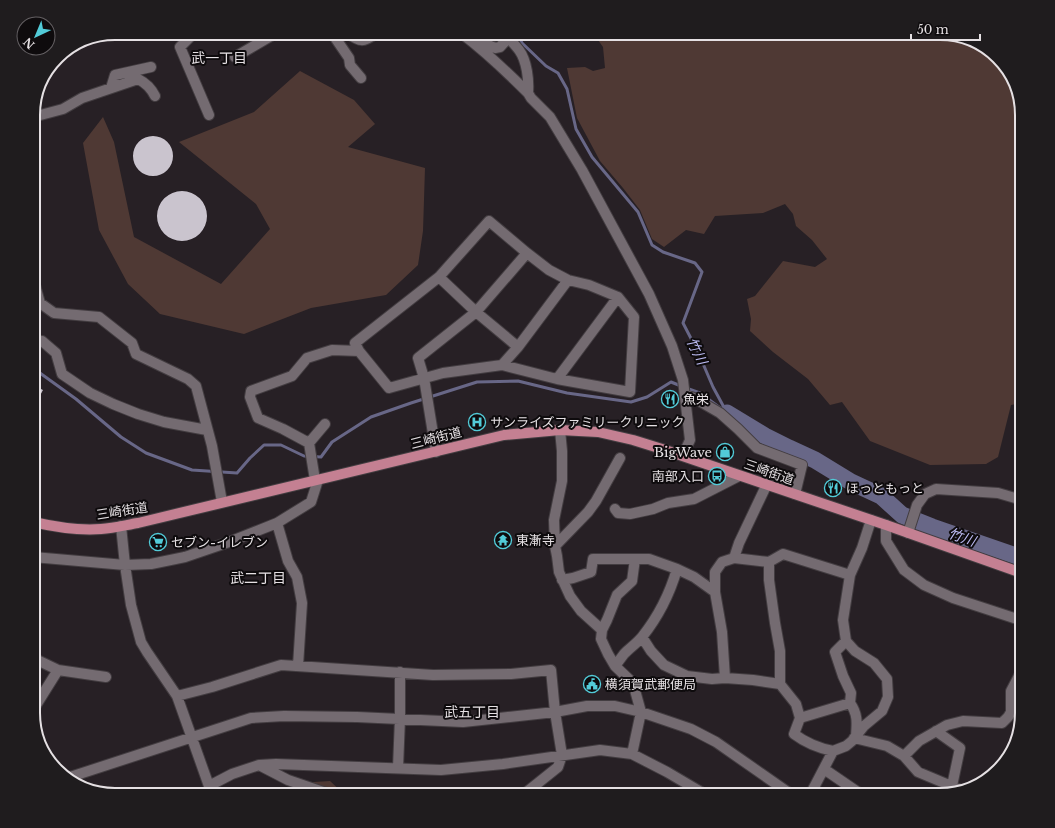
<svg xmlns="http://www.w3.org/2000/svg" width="1055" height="828" viewBox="0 0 1055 828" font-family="'Libre Baskerville','Noto Sans JP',serif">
<rect width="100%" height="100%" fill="#272025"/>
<path fill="#4f3934" d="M593 33H940L971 39 994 53 1014 79 1022 115V403L1011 405 998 457 986 464 930 465 870 441 842 402 830 405 808 379 773 352 750 331 751 319 747 299 755 296 783 261 815 267 827 259 812 240 796 226 793 214 785 204 763 213 715 216 704 234 686 230 664 247 652 239 640 210 623 188 600 161 577 118 567 68 585 67 593 71 605 68 603 47Z
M300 71 354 100 375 124 348 147 425 168 423 231 418 265 386 295 311 308 244 334 160 314 128 284 99 230 83 143 103 117 114 142 134 237 221 284 270 229 256 204 179 142 254 112Z
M330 781 345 795H295L298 783Z"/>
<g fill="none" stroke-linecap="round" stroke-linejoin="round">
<path stroke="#686787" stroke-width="3" d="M521 33 519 36 522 43 546 66 558 73 567 89 576 129 592 157 638 212 652 245 663 252 695 263 702 272 683 323 698 352 713 387 726 411
M33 368 76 399 121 437 146 453 192 470 237 473 250 458 264 445H281L304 456 321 457 332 442 371 417 411 403 477 382 518 381 567 393 631 402 647 397 671 382 681 386
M686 388 700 393 727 413"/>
<path stroke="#686787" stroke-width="17" d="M727 413 765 436 789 448 815 460 851 482 881 496 902 515 932 527 1022 558"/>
</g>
<path fill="#cac4ce" d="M133 156a20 20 0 1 1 40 0a20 20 0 1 1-40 0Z
M157 216a25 25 0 1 1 50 0a25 25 0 1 1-50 0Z
M33 385 43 390 35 405 33 404Z"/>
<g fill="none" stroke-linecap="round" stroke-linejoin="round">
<g stroke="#433d41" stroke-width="12">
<path id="minor" d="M196 33 193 34 180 47 209 115
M336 33 335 34 336 39 349 58 350 65 361 78
M347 33C362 43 362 42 377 33
M461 33C485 51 507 72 528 93L531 98 550 117 582 170 649 294 672 346 683 380 690 440 683 455
M509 38C512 42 516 46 519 50 527 61 529 80 528 93
M476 44 484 43 495 48 500 47 512 34
M235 57 276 33
M111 88 115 75 151 67
M33 117 63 109 82 98 138 79C146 83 151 88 155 96
M439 277 476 312 518 347
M33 278 40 303 54 313 99 317 132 343 136 354 188 379 196 386 212 446 222 502
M42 341 56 353 62 374 90 393 113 404 138 414 164 422 207 430
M502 365 518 347 568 280
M557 379 618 297
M685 395 694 398 720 413 738 429 757 448 802 465 795 494
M560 430 562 451V481L554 520 555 546 557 556 559 572 570 596 581 611 602 630
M309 443 325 424
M436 452 424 378 418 358 476 312 527 253 489 221 439 277 355 343 359 351 389 388 443 373 502 365 557 379 630 392 634 317 618 297 589 285 568 280 549 270 527 253
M315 480 309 443 283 429 258 418 250 397 251 391 292 376 307 358 332 350 359 351
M615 509 618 513 630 514 653 509 668 503 694 499 739 476
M277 523 288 561 297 577 302 603 298 666
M886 525V541L904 570 924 585 953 598 1014 618 1022 619
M121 526 125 565 131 605 141 642 147 652 177 696 209 786 232 774 259 765 276 764 441 770 503 764 600 750 632 754 667 772 706 795
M908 533 917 505 925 494 936 489 998 493 1022 500
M555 546 588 512 596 501 620 458
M33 557 125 565 151 564 185 557 229 542 277 523 311 502 318 480
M734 558 739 543 767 484
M562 580 573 578 591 572 593 559H649L677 569 694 577 715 592
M642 637 651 651 664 665 687 676 712 679 725 678 753 680 780 684 796 704 800 718 794 734C806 743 818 748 833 751
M846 641 835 652 843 676 851 693 850 703
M615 666C618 662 621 658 624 654 630 648 637 643 642 637 658 617 670 593 677 569
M58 670 106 677
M725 678 722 632 715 592V572L722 562 734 558 769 562
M780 684V651L775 623 769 580V562L783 554 850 575
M177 696 212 687 281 665 433 675 511 674 551 670 555 712 562 755 558 767 523 795
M33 710 58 670 33 658
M800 718 850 703C858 714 857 723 856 736
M936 731 960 748 952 786
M854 738 887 746 904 756 918 772 961 790
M632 754 641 712 633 683 615 666 608 654 601 639 602 630 607 620 617 595 632 581 635 559
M904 756 919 741 947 725 963 721 1002 723 1008 717 1011 712V691L1022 670
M259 765 288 780 332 795
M398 768 400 718V672
M824 769 862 795
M67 778 251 718 284 716 357 717 463 722 555 712 587 706H615L641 712 691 729 716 742 792 795
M810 795 833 751 846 746 852 741 864 726 882 711 888 697 887 679 874 663 855 651 846 641 843 620 850 575 862 548 871 520"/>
</g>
<g stroke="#433d41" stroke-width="12">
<path id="major" d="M33 522C55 527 78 531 101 529 114 528 126 525 138 523L504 435 560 430 598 432 633 440 662 449 886 525 1022 573"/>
</g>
<use href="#minor" stroke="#746b71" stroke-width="10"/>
<use href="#major" stroke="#c48092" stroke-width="10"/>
</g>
<defs>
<g id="restaurant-ring" transform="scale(0.9)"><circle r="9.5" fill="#0e0b0d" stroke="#52cbd8" stroke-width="1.5"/><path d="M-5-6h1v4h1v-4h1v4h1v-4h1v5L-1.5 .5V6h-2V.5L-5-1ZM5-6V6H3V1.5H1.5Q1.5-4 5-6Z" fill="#52cbd8"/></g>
<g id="hospital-ring" transform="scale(0.9)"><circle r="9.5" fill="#0e0b0d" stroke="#52cbd8" stroke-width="1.5"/><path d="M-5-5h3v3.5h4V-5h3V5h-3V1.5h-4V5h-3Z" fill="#52cbd8"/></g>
<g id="shop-ring" transform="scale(0.9)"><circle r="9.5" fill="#0e0b0d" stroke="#52cbd8" stroke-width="1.5"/><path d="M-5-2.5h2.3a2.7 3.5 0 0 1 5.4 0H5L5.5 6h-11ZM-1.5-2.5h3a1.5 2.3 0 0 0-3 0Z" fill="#52cbd8"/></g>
<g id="bus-ring" transform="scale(0.9)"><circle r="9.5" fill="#0e0b0d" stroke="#52cbd8" stroke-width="1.5"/><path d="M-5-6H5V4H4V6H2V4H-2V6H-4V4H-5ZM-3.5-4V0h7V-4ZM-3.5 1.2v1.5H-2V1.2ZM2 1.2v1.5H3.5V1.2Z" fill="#52cbd8"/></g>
<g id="temple-ring" transform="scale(0.9)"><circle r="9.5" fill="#0e0b0d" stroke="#52cbd8" stroke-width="1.5"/><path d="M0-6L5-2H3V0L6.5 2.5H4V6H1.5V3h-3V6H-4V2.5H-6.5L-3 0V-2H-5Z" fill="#52cbd8"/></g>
<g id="supermarket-ring" transform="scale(0.9)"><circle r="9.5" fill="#0e0b0d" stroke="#52cbd8" stroke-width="1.5"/><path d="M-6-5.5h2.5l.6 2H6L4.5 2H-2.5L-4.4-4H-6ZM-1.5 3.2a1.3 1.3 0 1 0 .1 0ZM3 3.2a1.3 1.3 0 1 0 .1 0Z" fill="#52cbd8"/></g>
<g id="civic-ring" transform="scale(0.9)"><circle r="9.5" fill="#0e0b0d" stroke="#52cbd8" stroke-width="1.5"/><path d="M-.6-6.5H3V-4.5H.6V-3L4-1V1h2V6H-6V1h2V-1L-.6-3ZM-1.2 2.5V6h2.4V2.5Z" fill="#52cbd8"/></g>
</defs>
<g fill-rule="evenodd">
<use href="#restaurant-ring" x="670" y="399"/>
<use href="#hospital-ring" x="477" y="422"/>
<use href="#shop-ring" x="725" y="452"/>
<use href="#bus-ring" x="717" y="476"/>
<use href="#restaurant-ring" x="833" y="488"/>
<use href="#temple-ring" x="503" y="540"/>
<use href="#supermarket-ring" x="158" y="542"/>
<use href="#civic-ring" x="592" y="684"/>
</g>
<g text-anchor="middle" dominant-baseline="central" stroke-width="4" stroke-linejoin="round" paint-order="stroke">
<g font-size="13" fill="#e5e0e3" stroke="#0e0b0d" text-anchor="start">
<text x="683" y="399">魚栄</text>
<text x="490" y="422">サンライズファミリークリニック</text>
<text x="712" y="452" text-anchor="end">BigWave</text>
<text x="704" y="476" text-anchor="end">南部入口</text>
<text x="846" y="488">ほっともっと</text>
<text x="516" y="540">東漸寺</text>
<text x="171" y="542">セブン-イレブン</text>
<text x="605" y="684">横須賀武郵便局</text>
</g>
<g font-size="13" fill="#e5e0e3" stroke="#0e0b0d">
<text transform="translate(436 438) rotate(-14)">三崎街道</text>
<text transform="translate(769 472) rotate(19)">三崎街道</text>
<text transform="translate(122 511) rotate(-9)">三崎街道</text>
</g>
<g font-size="14" fill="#e5e0e3" stroke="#0e0b0d">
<text x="219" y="58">武一丁目</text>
<text x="258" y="578">武二丁目</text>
<text x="472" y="712">武五丁目</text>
</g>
<g font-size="14" font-style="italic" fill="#bcbbf3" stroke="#0e0b0d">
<text transform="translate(697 351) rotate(64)">竹川</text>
<text transform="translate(962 537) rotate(19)">竹川</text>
</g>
</g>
<path d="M0 0H1055V828H0ZM115 40H940A75 75 0 0 1 1015 115V713A75 75 0 0 1 940 788H115A75 75 0 0 1 40 713V115A75 75 0 0 1 115 40Z" fill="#1f1c1e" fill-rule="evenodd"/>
<path fill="none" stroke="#e5e0e3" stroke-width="2" d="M115 40H940A75 75 0 0 1 1015 115V713A75 75 0 0 1 940 788H115A75 75 0 0 1 40 713V115A75 75 0 0 1 115 40Z"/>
<g transform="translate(36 36) rotate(224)"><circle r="19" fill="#0e0b0d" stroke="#646063"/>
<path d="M0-3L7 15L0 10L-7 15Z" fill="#52cbd8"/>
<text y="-6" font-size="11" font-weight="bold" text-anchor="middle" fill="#e5e0e3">N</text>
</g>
<path d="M911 34v6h69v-6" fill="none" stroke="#e5e0e3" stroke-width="2"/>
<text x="917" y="34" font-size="12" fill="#e5e0e3" stroke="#0e0b0d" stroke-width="3" paint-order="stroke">50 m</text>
</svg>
